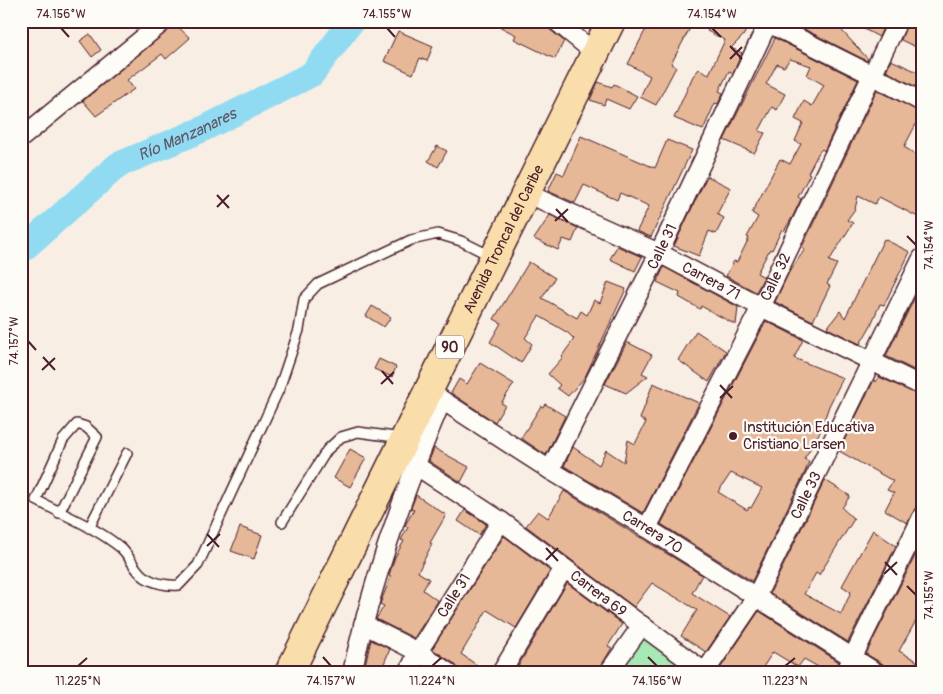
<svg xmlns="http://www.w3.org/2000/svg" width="943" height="694" viewBox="0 0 943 694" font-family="Pangolin,sans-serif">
<rect width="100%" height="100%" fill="#f8eee4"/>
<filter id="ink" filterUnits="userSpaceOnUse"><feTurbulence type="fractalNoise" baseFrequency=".02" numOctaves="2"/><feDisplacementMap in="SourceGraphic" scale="10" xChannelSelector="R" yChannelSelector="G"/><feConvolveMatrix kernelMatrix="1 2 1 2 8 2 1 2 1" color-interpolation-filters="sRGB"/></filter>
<g filter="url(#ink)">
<path fill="#a6e9b4" stroke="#788470" d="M645 633 702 673H615Z"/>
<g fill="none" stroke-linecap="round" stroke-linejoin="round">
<path stroke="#91dbf2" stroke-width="26" id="s1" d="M21 251 118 165 201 130 312 74 352 21"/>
</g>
<path fill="#e6b897" stroke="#4a1f2b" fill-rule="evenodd" d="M489 21H534L549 29 564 41 555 59 514 39 516 35Z
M650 21H677L690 28 671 64 676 67 656 105 640 97 650 76 628 64Z
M712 21H751L743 36 731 48 742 53 733 73 729 71 719 91 723 93 718 104 715 103 703 130 674 118 693 76 699 69 709 74 725 40 707 31Z
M788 21H833L868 59 867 61Z
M849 21H886L879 37Z
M908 21H922V50L901 40Z
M175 24 190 38 166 59 162 54 127 80 134 89 96 116 83 101Z
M398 31 433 46 427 61 420 58 413 74 384 61Z
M90 34 101 50 92 57 80 41Z
M775 38 858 80 824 151 822 149 819 152 808 173 810 174 798 197 801 199 793 216 784 231 782 229 772 250 770 249 757 273 764 277 756 292 726 276 734 261 737 262 749 238 747 237 758 217 752 213 780 159 790 164 801 144 795 141 803 123 795 119 804 101 812 106 824 85 807 75 811 66 790 59 784 67 777 64 766 84 785 94 777 110 772 107 759 131 765 133 756 150 754 153 724 140Z
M891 60 922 74V90L886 71Z
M598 82 612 87 614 84 637 96 629 109 606 99 604 105 590 100Z
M877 90 922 113 904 147 922 158V219L879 197 875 204 858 196 855 209 847 220 853 223 829 261 837 264 827 284 830 286 813 321 775 302 788 274 805 249 802 247Z
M581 136 655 168 667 140 692 150 651 237 637 231 649 206 620 193 617 200 584 185 575 203 548 191 557 172 564 175Z
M437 146 447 151 438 167 428 161Z
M707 176 731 188 717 214 724 218 716 234 709 231 699 256 674 246Z
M550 215 578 228 572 242 563 239 558 250 534 239Z
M884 239 910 252 884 305 880 304 870 327 860 344 827 328 840 311 845 318Z
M617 246 642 257 635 271 610 259Z
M529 262 555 278 542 298 577 318 581 311 587 315 594 300 600 303 608 282 626 289 585 377 568 396 557 388 560 385 548 374 563 357 562 356 574 339 568 333 539 316 525 338 532 344 521 363 490 342 501 323 494 319Z
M664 267 738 307 736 325 701 306 700 309 679 297 680 293 657 282Z
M922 283V374L886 356Z
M372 306 391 317 384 327 366 316Z
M766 321 803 340 794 358 843 378 829 406 820 432 804 459 809 461 805 472 752 581 661 524ZM731 473 762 488 751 508 749 507 747 510 718 492Z
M696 331 726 351 709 382 678 360Z
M627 342 652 355 642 373 648 376 626 393 605 384Z
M379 359 396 367 392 377 374 369Z
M480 363 514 384 501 403 505 405 495 422 451 393 459 379 467 384Z
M879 377 922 396V496L907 523 885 510 894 493 887 490 893 481 839 451 874 380 876 382Z
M653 383 699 403 643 513 564 466 573 447 599 465 606 450 624 462 628 440 635 444 646 422 640 419Z
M545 404 565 416 546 455 521 438 541 406 543 407Z
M434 448 469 467 461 482 429 461Z
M350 449 366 458 350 487 334 478Z
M825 480 850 496 842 508 854 519 819 575 816 573 804 594 841 614 851 592 842 586 873 530 896 546 848 642 770 593Z
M564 491 702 575 692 593 730 617 706 652 681 636 697 610 652 583 634 607 526 526 538 511 548 518Z
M416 495 446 515 430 543 432 544 418 572 429 579 423 590 438 601 414 638 376 619 384 606 380 604 391 576 389 575 395 557 404 541 401 540 408 527 405 525 414 510 411 508Z
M465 510 486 524 479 535 458 521Z
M240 527 262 535 254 559 231 551Z
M504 536 550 571 516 628 487 610 461 654 488 673H459L455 664 432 649Z
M922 542V610L899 651 917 661 911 673H888L883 664 866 654Z
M567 583 622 624 608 646 612 648 610 651 597 673H514Z
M759 611 839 662 835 673H829L804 659 798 667 773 652 759 673H717Z
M371 640 390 649 380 673H363Z"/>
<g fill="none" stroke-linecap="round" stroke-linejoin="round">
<g stroke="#4a1f2b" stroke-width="12">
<path id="service" d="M59 513 97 437 86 427 77 424 63 440 36 500C64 515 97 528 121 548 131 557 134 571 146 578 157 584 167 586 179 585L198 565 279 389 299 330 304 299 318 284 411 240 438 234 461 241 491 256
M282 522 327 450 341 437 358 432 402 438
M89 528 127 453"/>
</g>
<g stroke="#4a1f2b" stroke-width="21">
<g id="minor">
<path d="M556 21 595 53"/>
<path d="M764 21 872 75 922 102"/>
<path d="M21 138 164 21"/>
<path id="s2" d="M526 193 659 253 761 307 922 386"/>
<path id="s3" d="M428 391 550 470 647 528 877 673"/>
<path id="s4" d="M415 465 501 521 706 673"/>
<path id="s5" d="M550 470 659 253 769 21"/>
<path id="s6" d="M647 528 761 307 898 21"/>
<path d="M363 624 418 652 449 673"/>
<path id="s7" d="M705 672 756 597 922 258"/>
<path d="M352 673C372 580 405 488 442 400"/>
<path id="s8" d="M408 673 418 652 501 521"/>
<path d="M501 673 564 568"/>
<path d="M608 673 642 625"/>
<path d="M845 673 922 517"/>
</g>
</g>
<g stroke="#4a1f2b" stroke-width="31">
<g id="trunk">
<path id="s9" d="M289 673 611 21"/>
</g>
</g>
<use href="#service" stroke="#fdfcf7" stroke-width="9"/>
<use href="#minor" stroke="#fdfcf7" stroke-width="18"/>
<use href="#trunk" stroke="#f9deab" stroke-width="28"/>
</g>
</g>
<path fill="none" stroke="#4a1f2b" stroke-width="2" d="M61 28 69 37M387 28 395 37M712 28 721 37M730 46 742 59M730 59 742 47M217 195 229 208M217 207 229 195M556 209 568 222M555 221 568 209M907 236 916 245M28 341 36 350M43 357 55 370M42 370 55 358M382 371 393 384M381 384 394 372M720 385 732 398M720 398 733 386M207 534 219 547M207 546 220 534M546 548 558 561M546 560 558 548M885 562 897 575M884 574 897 562M907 586 916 595M323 657 331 666M648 657 657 666M78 666 87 658M432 666 441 658M785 666 795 658"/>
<circle fill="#4a1f2b" stroke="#fdfcf7" stroke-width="2" cx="733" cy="436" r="5"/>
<g text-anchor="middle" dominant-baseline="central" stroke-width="4.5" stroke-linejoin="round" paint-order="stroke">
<rect fill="#fdfcf7" stroke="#806168" stroke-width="1" x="436" y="335.5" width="28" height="23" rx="4"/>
<g font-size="14" font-weight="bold" fill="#4a1f2b">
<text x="450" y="347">90</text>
</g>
<g font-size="15" fill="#4a1f2b" stroke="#fdfcf7">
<text stroke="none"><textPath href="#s9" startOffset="484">Avenida Troncal del Caribe</textPath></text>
<text stroke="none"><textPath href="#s5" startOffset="250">Calle 31</textPath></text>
<text stroke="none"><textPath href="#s6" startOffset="282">Calle 32</textPath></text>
<text stroke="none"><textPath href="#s2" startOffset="205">Carrera 71</textPath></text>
<text stroke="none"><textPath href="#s7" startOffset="204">Calle 33</textPath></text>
<text stroke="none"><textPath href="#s3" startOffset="265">Carrera 70</textPath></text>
<text stroke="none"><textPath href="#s4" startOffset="224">Carrera 69</textPath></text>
<text stroke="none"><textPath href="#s8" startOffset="90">Calle 31</textPath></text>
</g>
<g font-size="15" fill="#4a1f2b" stroke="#fdfcf7" text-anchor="start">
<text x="743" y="427">Institución Educativa<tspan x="743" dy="17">Cristiano Larsen</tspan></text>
</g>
<g font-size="16" font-style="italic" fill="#5f5767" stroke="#fdfcf7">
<text stroke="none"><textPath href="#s1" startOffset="205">Río Manzanares</textPath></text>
</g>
</g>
<rect width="943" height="694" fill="none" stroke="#fdfcf7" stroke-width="55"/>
<rect x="28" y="28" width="888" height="638" fill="none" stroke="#4a1f2b" stroke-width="2"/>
<g font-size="12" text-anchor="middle" fill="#4a1f2b">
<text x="61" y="18">74.156°W</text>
<text x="387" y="18">74.155°W</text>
<text x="712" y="18">74.154°W</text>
<text transform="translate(929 245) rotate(-90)" y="4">74.154°W</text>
<text transform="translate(14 341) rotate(-90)" y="4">74.157°W</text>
<text transform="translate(929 595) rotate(-90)" y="4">74.155°W</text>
<text x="78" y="685">11.225°N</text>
<text x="331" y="685">74.157°W</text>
<text x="432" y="685">11.224°N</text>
<text x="657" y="685">74.156°W</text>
<text x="785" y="685">11.223°N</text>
</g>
</svg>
